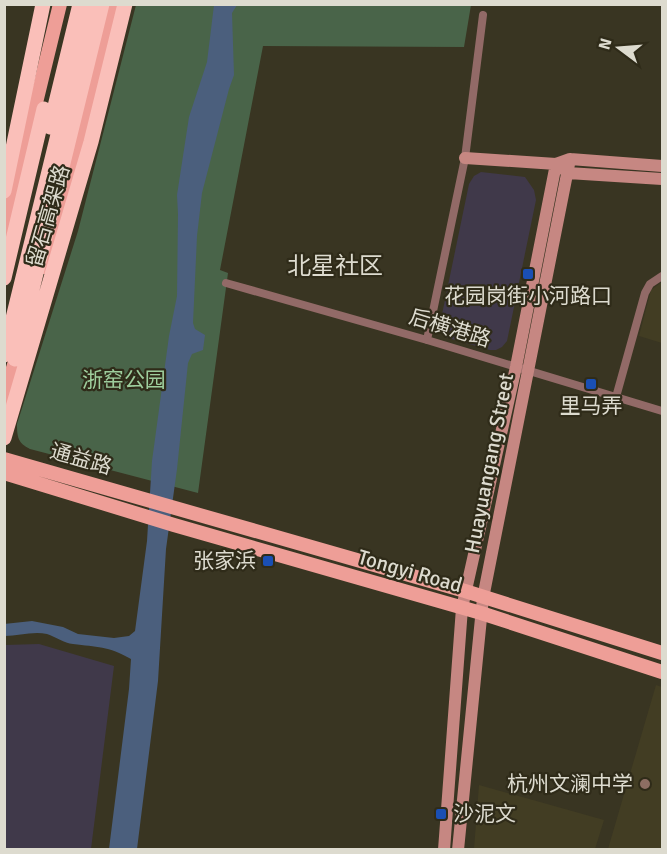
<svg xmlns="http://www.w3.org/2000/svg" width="667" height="854" viewBox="0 0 667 854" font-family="Signika,'Noto Sans SC',sans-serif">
<rect width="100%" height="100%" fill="#393522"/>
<path fill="#40394a" d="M481 172 525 177 534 190 536 200 507 341 502 347 496 350H490L445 337 440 331V324L469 184 474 176Z
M39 644 114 666 91 849H5V645Z"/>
<path fill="#423d23" d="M662 282V343L639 336 651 290Z
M656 685 662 687V849H608Z
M479 785 604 820 595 849H474Z"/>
<path fill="#496449" d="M136 5H471L464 47 263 46 220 270 228 273 198 493 30 449C18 443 17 437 17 424L78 231Z"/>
<path fill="#4b5f7d" d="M214 5H237L232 13 234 75 229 89 202 193 197 236 193 323 195 329 205 335 203 350 192 354 188 363 177 469 166 549 158 681 137 849H109L129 689 131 659C108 646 97 647 73 644 64 643 56 637 47 634 33 631 18 636 5 636L4 624 32 621 63 627 78 634 114 638 129 636 135 631 147 541 152 461 169 336 177 296 178 214 177 195 189 117 207 62Z"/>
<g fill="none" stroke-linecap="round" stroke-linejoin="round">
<path stroke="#926a67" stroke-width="8" d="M226 283 427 340 662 411
M427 340 465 158 483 15
M616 397 645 293 650 284 662 276"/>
<path stroke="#c68782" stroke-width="12" d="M465 158 556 164 570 159 662 166
M562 168 568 173 662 179
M444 850 462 608 516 367 556 164
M458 850 483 598 570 159"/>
<path stroke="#ee9e97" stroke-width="14" d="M4 234 60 4
M44 267 58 224 112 4
M4 398 19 348
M4 459 465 591 662 653
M4 473 174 525 481 613 662 672"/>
<path stroke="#fabfb9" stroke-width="15" d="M50 127 80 4
M4 191 43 4
M4 278 44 109
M4 355 90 4
M15 359 102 4
M4 438 91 142 125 4"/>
</g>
<g fill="#1a4fb4" stroke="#2f2b19" stroke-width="2">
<rect x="522" y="268" width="12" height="12" rx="3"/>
<rect x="585" y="378" width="12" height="12" rx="3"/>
<rect x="262" y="555" width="12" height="12" rx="3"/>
<rect x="435" y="808" width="12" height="12" rx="3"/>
</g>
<circle fill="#8d6e63" stroke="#2f2b19" stroke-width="2" cx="645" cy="784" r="6"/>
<g text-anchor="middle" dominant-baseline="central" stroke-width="4.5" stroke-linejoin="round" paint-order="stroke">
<g font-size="21" fill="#dddbcf" stroke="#2f2b19">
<text transform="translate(48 216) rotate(-74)">留石高架路</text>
<text transform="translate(450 328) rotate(17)">后横港路</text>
<text transform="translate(81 459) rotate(16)">通益路</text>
<text transform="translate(489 463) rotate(-79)">Huayuangang Street</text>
<text transform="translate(410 571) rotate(16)">Tongyi Road</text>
</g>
<g font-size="21" fill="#dddbcf" stroke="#2f2b19">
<text x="528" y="296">花园岗街小河路口</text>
<text x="591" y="406">里马弄</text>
<text x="256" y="561" text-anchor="end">张家浜</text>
<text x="633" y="784" text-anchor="end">杭州文澜中学</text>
<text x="453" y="814" text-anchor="start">沙泥文</text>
</g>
<g font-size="21" fill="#9ece9d" stroke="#2f2b19">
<text x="124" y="380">浙窑公园</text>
</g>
<g font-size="24" fill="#dddbcf" stroke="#2f2b19">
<text x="335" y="266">北星社区</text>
</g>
</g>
<rect width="667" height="854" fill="none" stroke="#dddbcf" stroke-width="12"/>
<g transform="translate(619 48) rotate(286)" stroke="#2f2b19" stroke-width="4.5" paint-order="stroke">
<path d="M0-4.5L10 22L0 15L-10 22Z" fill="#dddbcf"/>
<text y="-9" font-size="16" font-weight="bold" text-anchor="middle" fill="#dddbcf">N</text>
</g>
</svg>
